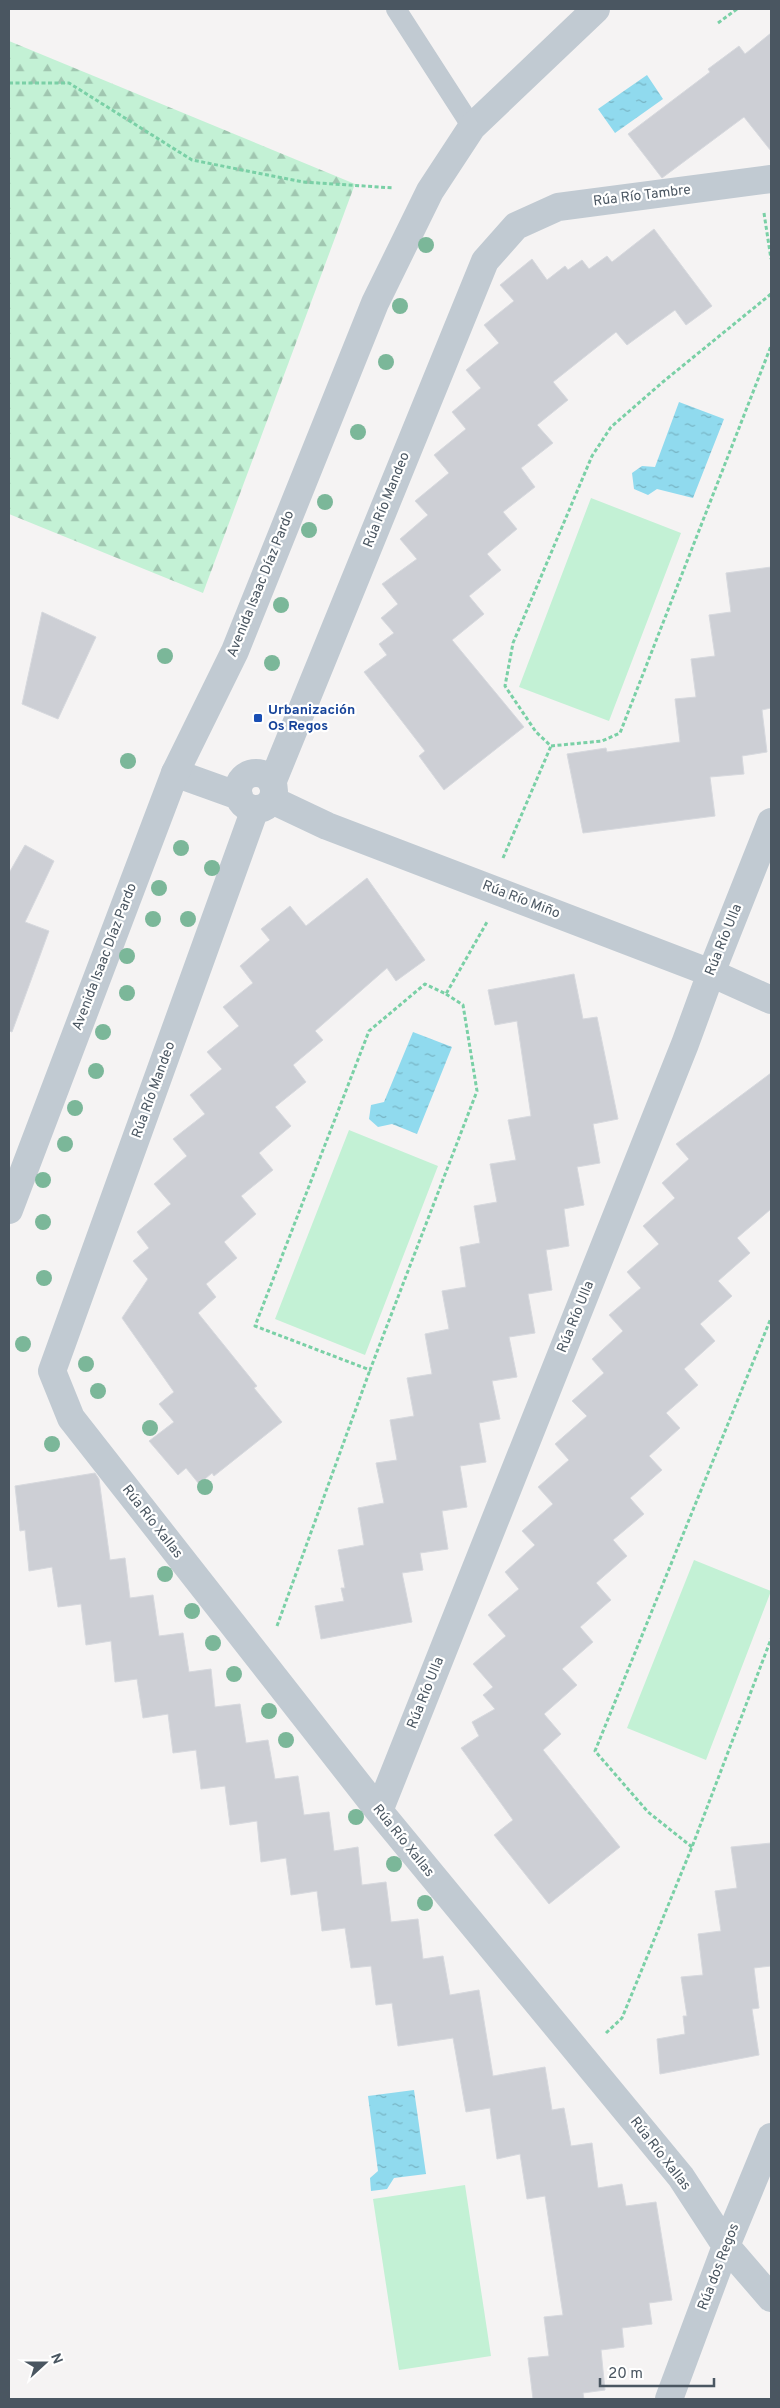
<svg xmlns="http://www.w3.org/2000/svg" width="780" height="2408" viewBox="0 0 780 2408" font-family="Overpass,sans-serif">
<defs>
<pattern id="forest-firs" width="22" height="20" patternUnits="userSpaceOnUse" patternTransform="scale(1.25)"><rect width="22" height="20" fill="#c3f1d5"/><path d="M5 1l3.5 6h-7zM16 11l3.5 6h-7z" fill="#a0c6b0"/></pattern>
<pattern id="water-ripples" width="26" height="14" patternUnits="userSpaceOnUse" patternTransform="scale(1.25)"><rect width="26" height="14" fill="#90daee"/><path d="M2 4q2-2 4 0t4 0M15 11q2-2 4 0t4 0" fill="none" stroke="#78b4c4"/></pattern>
</defs>
<rect width="100%" height="100%" fill="#f5f3f3"/>
<path fill="#c3f1d5" d="M591 498 681 533 609 721 519 687Z
M349 1130 438 1166 365 1355 275 1319Z
M694 1560 771 1591 706 1760 627 1728Z
M465 2185 491 2356 399 2370 373 2199Z"/>
<path fill="url(#forest-firs)" d="M9 41 355 184 203 593 9 514Z"/>
<path fill="url(#water-ripples)" d="M647 75 663 99 615 133 598 109Z
M679 402 724 419 693 498 657 489 648 495 634 489 632 473 642 466 655 467Z
M413 1032 452 1047 417 1134 392 1124 378 1127 369 1119 371 1105 384 1102Z
M414 2090 426 2174 394 2178 387 2189 371 2191 370 2178 378 2171 368 2096Z"/>
<path fill="#cdcfd5" stroke="#d7d9de" d="M771 33V151L744 117 662 178 628 134 710 72 708 69 739 46 745 54Z
M654 229 712 306 686 325 675 310 627 345 616 332 553 382 568 400 537 425 553 443 521 468 535 487 503 512 517 529 487 554 501 570 469 596 484 614 452 640 524 727 444 790 419 756 425 751 364 672 387 655 379 644 394 633 381 618 398 604 382 584 417 559 400 539 428 515 415 501 449 473 434 455 466 429 452 412 481 388 466 370 499 343 484 325 514 301 500 285 532 259 547 280 565 266 568 270 582 260 589 269 607 256 612 262Z
M771 567V708L762 710 767 752 742 756 744 774 710 777 715 816 583 833 567 754 606 748 607 752 680 742 675 699 696 697 691 659 715 656 709 615 731 612 726 573Z
M42 612 96 637 58 719 22 704Z
M25 845 54 861 25 922 49 931 12 1032 9 1031V873Z
M367 878 425 960 396 981 387 968 315 1031 323 1040 293 1065 306 1082 275 1107 291 1126 259 1153 273 1170 241 1196 256 1214 224 1242 237 1258 206 1284 216 1297 198 1313 257 1386 254 1388 282 1422 214 1476 212 1473 199 1484 186 1468 178 1475 149 1441 174 1422 159 1404 174 1392 122 1318 148 1279 133 1261 149 1248 137 1232 171 1204 154 1184 187 1156 173 1139 205 1114 190 1095 222 1069 207 1052 239 1026 223 1007 253 983 240 966 270 940 261 929 290 906 306 926Z
M574 974 583 1019 597 1017 618 1119 593 1124 600 1163 577 1167 584 1205 564 1209 569 1246 546 1250 552 1290 528 1294 535 1333 509 1337 517 1377 492 1381 500 1419 479 1423 486 1462 460 1466 467 1507 442 1511 448 1549 420 1553 423 1570 402 1573 412 1622 321 1639 315 1606 344 1601 341 1588H345L338 1550 364 1545 358 1508 384 1503 376 1463 397 1460 390 1420 414 1416 407 1378 432 1374 425 1334 449 1329 442 1291 466 1287 460 1247 480 1243 474 1206 497 1202 490 1164 516 1160 508 1120 531 1116 517 1021 495 1025 488 990Z
M771 1073V1209L737 1238 750 1253 718 1281 732 1296 700 1324 715 1341 684 1369 698 1385 666 1413 680 1428 649 1456 662 1470 630 1498 644 1514 613 1540 627 1556 596 1583 611 1600 580 1627 593 1642 562 1669 577 1685 544 1714 561 1734 543 1750 620 1847 549 1904 494 1835 513 1820 461 1748 479 1736 472 1722 495 1709 483 1695 493 1687 473 1664 506 1636 488 1615 519 1589 505 1572 535 1545 522 1531 553 1504 538 1487 569 1460 555 1444 587 1416 572 1401 604 1373 592 1359 623 1331 609 1315 641 1288 627 1272 659 1244 643 1226 675 1198 662 1183 689 1159 676 1144Z
M95 1473 99 1479 110 1560 125 1558 130 1598 153 1595 159 1636 183 1633 189 1672 211 1669 215 1707 240 1704 246 1743 268 1740 275 1779 298 1776 304 1815 329 1812 334 1851 358 1847 362 1885 386 1882 391 1922 418 1919 423 1959 443 1956 450 1995 479 1990 493 2076 545 2067 552 2110 564 2108 571 2146 592 2143 598 2188 622 2184 626 2206 656 2202 672 2300 649 2303 652 2324 622 2328 624 2347 601 2350 605 2390 583 2393 584 2399H533L528 2358 549 2356 544 2317 563 2315 545 2196 527 2199 520 2154 497 2159 490 2108 466 2112 453 2038 398 2046 392 2003 376 2005 371 1966 351 1968 345 1928 322 1931 317 1891 291 1895 286 1858 261 1862 257 1821 230 1825 225 1786 201 1789 196 1750 173 1753 168 1714 143 1718 137 1679 115 1682 111 1641 86 1645 81 1604 58 1607 52 1567 29 1571 25 1530 20 1531 15 1486Z
M771 1843V1966L754 1968 759 2008 752 2009 759 2055 660 2074 657 2039 685 2034 683 2016H687L681 1977 703 1975 698 1934 721 1931 715 1891 737 1888 731 1847Z"/>
<g fill="none" stroke-linecap="round" stroke-linejoin="round">
<path stroke="#7ad0a6" stroke-width="3" stroke-dasharray="4 2.5" stroke-linecap="butt" d="M718 23 737 9
M9 83H69L192 160 303 182 394 188
M764 213 771 259
M771 294 664 381 611 427 592 456 513 643 505 686 536 732 551 746 602 741 620 733 771 346
M503 858 551 746
M446 994 463 1005 477 1091 370 1370 255 1326 369 1031 425 984 446 994 487 922
M277 1626 370 1370
M692 1847 648 1812 595 1751 771 1318
M606 2033 622 2018 692 1847 771 1639"/>
<path stroke="#c1cad2" stroke-width="20" d="M396 9 472 127"/>
<path stroke="#c1cad2" stroke-width="28" d="M175 773 239 796
M238 791a18 18 0 1 1 36 0a18 18 0 1 1-36 0Z
M272 783 485 261 516 226 558 207 771 179
M272 800 327 826 711 973 771 1000
M255 809 52 1371 71 1418 379 1811 681 2177 726 2246 771 2298
M379 1811 685 1044 711 973 771 822
M669 2399 726 2246 771 2137"/>
<path stroke="#c1cad2" stroke-width="28" d="M9 1210 175 773 235 651 375 303 430 191 472 127 596 9"/>
</g>
<g fill="#7bb799">
<circle cx="426" cy="245" r="8"/>
<circle cx="400" cy="306" r="8"/>
<circle cx="386" cy="362" r="8"/>
<circle cx="358" cy="432" r="8"/>
<circle cx="325" cy="502" r="8"/>
<circle cx="309" cy="530" r="8"/>
<circle cx="281" cy="605" r="8"/>
<circle cx="165" cy="656" r="8"/>
<circle cx="272" cy="663" r="8"/>
<circle cx="128" cy="761" r="8"/>
<circle cx="181" cy="848" r="8"/>
<circle cx="212" cy="868" r="8"/>
<circle cx="159" cy="888" r="8"/>
<circle cx="153" cy="919" r="8"/>
<circle cx="188" cy="919" r="8"/>
<circle cx="127" cy="956" r="8"/>
<circle cx="127" cy="993" r="8"/>
<circle cx="103" cy="1032" r="8"/>
<circle cx="96" cy="1071" r="8"/>
<circle cx="75" cy="1108" r="8"/>
<circle cx="65" cy="1144" r="8"/>
<circle cx="43" cy="1180" r="8"/>
<circle cx="43" cy="1222" r="8"/>
<circle cx="44" cy="1278" r="8"/>
<circle cx="23" cy="1344" r="8"/>
<circle cx="86" cy="1364" r="8"/>
<circle cx="98" cy="1391" r="8"/>
<circle cx="150" cy="1428" r="8"/>
<circle cx="52" cy="1444" r="8"/>
<circle cx="205" cy="1487" r="8"/>
<circle cx="165" cy="1574" r="8"/>
<circle cx="192" cy="1611" r="8"/>
<circle cx="213" cy="1643" r="8"/>
<circle cx="234" cy="1674" r="8"/>
<circle cx="269" cy="1711" r="8"/>
<circle cx="286" cy="1740" r="8"/>
<circle cx="356" cy="1817" r="8"/>
<circle cx="394" cy="1864" r="8"/>
<circle cx="425" cy="1903" r="8"/>
</g>
<rect fill="#1a4fb4" stroke="#fff" stroke-width="2" x="253" y="713" width="10" height="10" rx="2.5"/>
<g text-anchor="middle" dominant-baseline="central" stroke-width="4.5" stroke-linejoin="round" paint-order="stroke">
<g font-size="14" fill="#4a5661" stroke="#fff">
<text transform="translate(642 196) rotate(-7)">Rúa Río Tambre</text>
<text transform="translate(387 500) rotate(-68)">Rúa Río Mandeo</text>
<text transform="translate(261 584) rotate(-68)">Avenida Isaac Díaz Pardo</text>
<text transform="translate(521 900) rotate(21)">Rúa Río Miño</text>
<text transform="translate(724 940) rotate(-68)">Rúa Río Ulla</text>
<text transform="translate(105 957) rotate(-69)">Avenida Isaac Díaz Pardo</text>
<text transform="translate(154 1090) rotate(-70)">Rúa Río Mandeo</text>
<text transform="translate(576 1317) rotate(-68)">Rúa Río Ulla</text>
<text transform="translate(152 1522) rotate(52)">Rúa Río Xallas</text>
<text transform="translate(426 1693) rotate(-68)">Rúa Río Ulla</text>
<text transform="translate(403 1841) rotate(51)">Rúa Río Xallas</text>
<text transform="translate(660 2154) rotate(52)">Rúa Río Xallas</text>
<text transform="translate(719 2267) rotate(-69)">Rúa dos Regos</text>
</g>
<g font-size="14" font-weight="bold" fill="#164399" stroke="#fff" text-anchor="start">
<text x="268" y="710">Urbanización<tspan x="268" dy="16">Os Regos</tspan></text>
</g>
</g>
<rect width="780" height="2408" fill="none" stroke="#4a5661" stroke-width="20"/>
<g transform="translate(45 2363) rotate(69)" stroke="#ffffff" stroke-width="4" paint-order="stroke">
<path d="M0-4L9 19L0 12L-9 19Z" fill="#4a5661"/>
<text y="-8" font-size="14" font-weight="bold" text-anchor="middle" fill="#4a5661">N</text>
</g>
<path d="M600 2378v8h114v-8" fill="none" stroke="#4a5661" stroke-width="2.5"/>
<text x="608" y="2378" font-size="15" fill="#4a5661" stroke="#ffffff" stroke-width="4" paint-order="stroke">20 m</text>
</svg>
